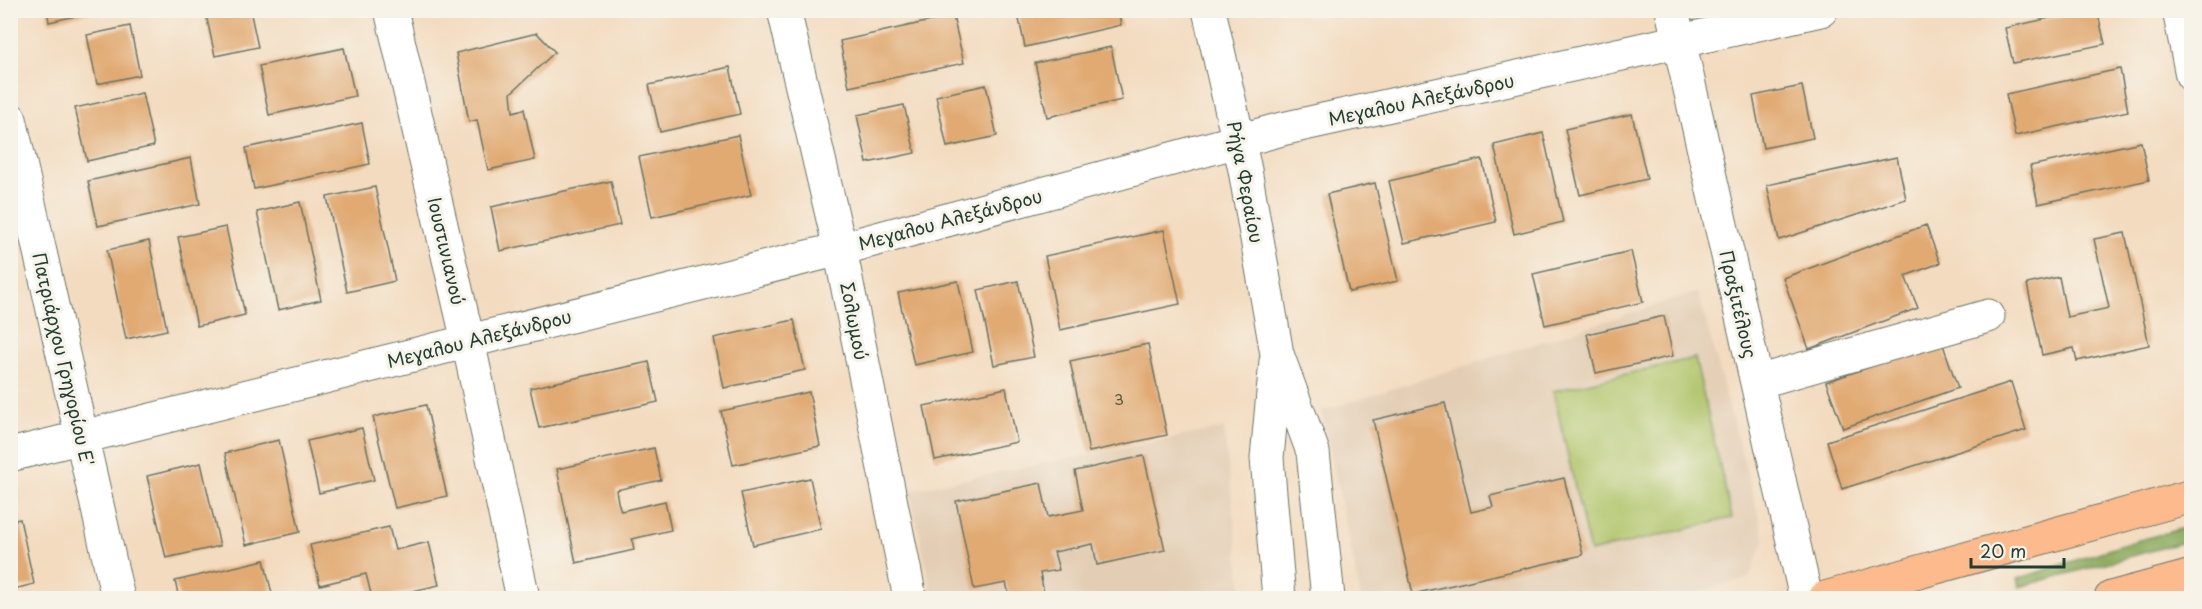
<svg xmlns="http://www.w3.org/2000/svg" width="2202" height="609" viewBox="0 0 2202 609" font-family="'Playpen Sans',sans-serif">
<rect width="100%" height="100%" fill="#f7f3e8"/>
<filter id="ink" filterUnits="userSpaceOnUse"><feTurbulence type="fractalNoise" baseFrequency=".0167" numOctaves="2"/><feDisplacementMap in="SourceGraphic" scale="12" xChannelSelector="R" yChannelSelector="G"/><feConvolveMatrix kernelMatrix="1 2 1 2 8 2 1 2 1" color-interpolation-filters="sRGB"/></filter>
<filter id="wash" filterUnits="userSpaceOnUse"><feTurbulence type="fractalNoise" baseFrequency=".008" numOctaves="4" result="noise"/><feDisplacementMap in="SourceGraphic" scale="24" xChannelSelector="R" yChannelSelector="G"/><feGaussianBlur stdDeviation="1.35" result="paint"/><feColorMatrix in="noise" values="0 0 0 0 0 0 0 0 0 0 0 0 0 0 0 0 0 1.4 0 .05"/><feComposite in="paint" operator="in"/></filter>
<g filter="url(#wash)">
<rect width="100%" height="100%" fill="#f3dbbf"/>
<path fill="#e3cdb4" d="M1698 292 1765 539 1749 578 1676 598H1361L1322 411Z
M1224 428 1243 598H933L910 490Z"/>
<path fill="#afc469" stroke="#67804e" stroke-width="1.5" d="M1695 358 1732 518 1590 552 1553 391Z"/>
<path fill="#8baa5d" stroke="#557448" stroke-width="1.5" d="M2191 526V540L2019 587 2017 579 2132 542Z"/>
<g id="blocks">
<path fill="#e1aa73" d="M47 10H98V11L49 22Z
M205 10H250L258 47 215 56Z
M441 10H480V11L443 19Z
M1017 10H1118L1121 25 1025 47Z
M2086 10H2097L2105 44 2013 63 2005 28Z
M953 16 964 63 849 87 840 41Z
M130 26 140 75 97 84 87 35Z
M537 33 555 52 511 93 513 112 524 109 535 160 488 170 477 120 469 122 456 53Z
M1111 47 1122 100 1047 117 1035 63Z
M344 48 355 96 269 115 259 66Z
M730 67 740 114 660 132 649 85Z
M2120 69 2128 111 2015 136 2006 94Z
M986 85 997 136 947 147 936 96Z
M1802 86 1813 138 1763 148 1753 96Z
M142 93 154 146 87 161 75 108Z
M904 105 915 153 867 163 857 115Z
M1632 114 1647 179 1580 195 1565 129Z
M362 123 370 164 254 189 246 148Z
M1543 133 1563 222 1514 234 1494 145Z
M738 135 751 195 652 217 639 157Z
M2141 142 2149 180 2038 204 2030 166Z
M1897 157 1906 199 1779 240 1767 185Z
M191 158 200 204 98 226 88 181Z
M1482 159 1496 222 1404 243 1389 181Z
M611 181 620 225 500 251 491 207Z
M1375 183 1398 281 1349 292 1327 194Z
M375 187 395 281 347 292 327 197Z
M300 202 321 300 278 310 257 212Z
M1926 225 1940 263 1905 276 1918 308 1809 349 1783 278Z
M226 227 245 315 197 326 178 237Z
M1164 230 1180 304 1060 330 1045 256Z
M2125 233 2149 345 2077 361 2074 348 2042 355 2027 284 2059 277 2067 317 2109 308 2094 239Z
M149 241 167 330 126 339 107 250Z
M1631 251 1643 302 1545 325 1533 274Z
M958 281 973 352 914 365 898 293Z
M1018 281 1034 357 994 365 978 290Z
M1664 316 1673 356 1596 373 1587 334Z
M794 320 805 370 724 388 714 338Z
M1942 342 1958 388 1843 428 1826 382Z
M1148 344 1167 435 1089 452 1070 361Z
M649 362 658 402 539 428 530 388Z
M2011 382 2026 430 1842 489 1827 441Z
M1006 388 1017 442 935 460 924 406Z
M809 392 820 446 733 465 721 411Z
M1445 403 1471 512 1493 507 1490 496 1564 478 1583 555 1413 594 1373 420Z
M426 405 447 496 395 508 373 417Z
M362 428 374 480 319 493 307 441Z
M279 440 300 532 246 545 225 453Z
M654 448 661 480 616 490 618 502 621 511 665 501 671 530 632 539 634 550 576 563 557 469Z
M1144 456 1165 550 1097 565 1093 544 1054 552 1059 570 1040 573 1045 598H1010L1006 583 974 589 956 501 1041 483 1048 517 1083 510 1075 471Z
M201 463 220 546 166 558 147 476Z
M810 478 821 529 753 545 741 493Z
M20 519 34 584 10 590V521Z
M389 527 395 550 429 542 439 585 382 598H372L366 574 320 585 310 545Z
M264 560 273 598H179L175 581Z"/>
</g>
</g>
<g filter="url(#ink)">
<use href="#blocks" fill-opacity="0" stroke="#697465" stroke-width="1.5"/>
<g fill="none" stroke-linecap="round" stroke-linejoin="round">
<g stroke="#697465" stroke-width="35">
<path id="minor" d="M391 10 468 341 523 598
M784 10 840 249 910 598
M1209 10 1245 170 1277 354 1313 452 1328 598
M1672 10 1806 598
M2179 10 2192 75
M10 119 118 598
M1276 361 1267 458 1279 598
M1757 382 1988 316
M10 455 840 249 1282 129 1821 10"/>
</g>
<g stroke="#697465" stroke-width="35">
<path id="major" d="M1825 598 2192 496
M2111 598 2192 576"/>
</g>
<use href="#minor" stroke="#fff" stroke-width="33"/>
<use href="#major" stroke="#fcba8d" stroke-width="33"/>
</g>
</g>
<g text-anchor="middle" dominant-baseline="central" stroke-width="6" stroke-linejoin="round" paint-order="stroke">
<g font-size="15" fill="#505844">
<text x="1119" y="398">3</text>
</g>
<g font-size="18" fill="#1f3d34" stroke="#f7f3e8">
<text transform="translate(1421 99) rotate(-12)">Μεγαλου Αλεξάνδρου</text>
<text transform="translate(1246 182) rotate(79)">Ρήγα Φεραίου</text>
<text transform="translate(950 219) rotate(-15)">Μεγαλου Αλεξάνδρου</text>
<text transform="translate(447 251) rotate(77)">Ιουστινιανού</text>
<text transform="translate(1739 304) rotate(77)">Πραξιτέλους</text>
<text transform="translate(855 321) rotate(79)">Σολωμού</text>
<text transform="translate(479 338) rotate(-14)">Μεγαλου Αλεξάνδρου</text>
<text transform="translate(64 359) rotate(77)">Πατριάρχου Γρηγορίου E'</text>
</g>
</g>
<rect width="2202" height="609" fill="none" stroke="#f7f3e8" stroke-width="36"/>
<path d="M1971 558v9h93v-9" fill="none" stroke="#1f3d34" stroke-width="3"/>
<text x="1980" y="558" font-size="18" fill="#1f3d34" stroke="#f7f3e8" stroke-width="4.5" paint-order="stroke">20 m</text>
</svg>
